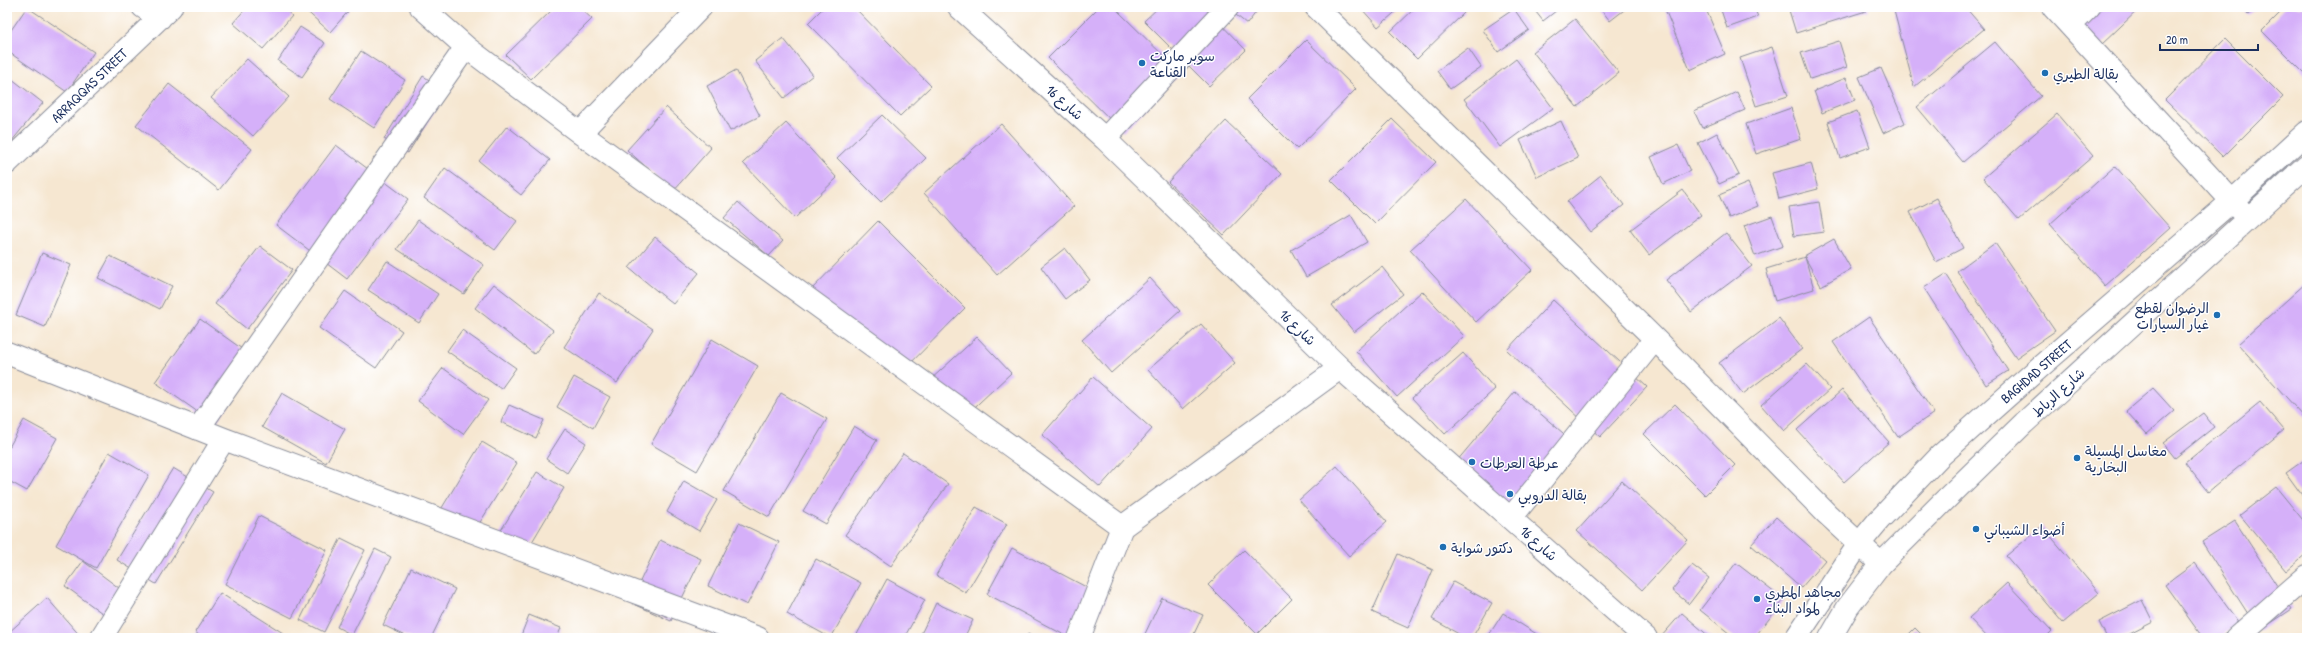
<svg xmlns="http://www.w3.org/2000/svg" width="2314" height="645" viewBox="0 0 2314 645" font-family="'Patrick Hand','Playpen Sans Arabic',sans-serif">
<rect width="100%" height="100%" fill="#fff"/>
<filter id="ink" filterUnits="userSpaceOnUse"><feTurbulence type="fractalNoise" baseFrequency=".025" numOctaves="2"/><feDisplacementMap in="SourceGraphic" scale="8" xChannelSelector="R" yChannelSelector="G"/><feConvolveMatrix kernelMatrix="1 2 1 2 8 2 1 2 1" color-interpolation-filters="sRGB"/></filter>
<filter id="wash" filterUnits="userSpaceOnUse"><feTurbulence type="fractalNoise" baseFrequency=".012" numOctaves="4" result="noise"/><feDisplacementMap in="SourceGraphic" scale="16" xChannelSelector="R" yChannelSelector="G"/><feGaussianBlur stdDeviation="0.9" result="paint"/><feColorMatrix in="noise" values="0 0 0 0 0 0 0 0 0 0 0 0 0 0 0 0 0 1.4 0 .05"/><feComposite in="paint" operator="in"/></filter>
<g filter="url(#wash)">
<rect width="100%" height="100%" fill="#f6e7d1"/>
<g id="blocks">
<path fill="#d5b0f9" d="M27 7 94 52 67 92 7 51V36Z
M247 7H282L292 16 263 49 233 23Z
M302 7H352L330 32Z
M555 7H579L592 19 531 79 506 55Z
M824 7H854L931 86 900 116 808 23Z
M1099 7H1114L1181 73 1123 132 1048 58Z
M1159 7H1204L1246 50 1209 86 1144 21Z
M1226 7H1260L1247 24Z
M1360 7H1401L1378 27Z
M1416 7H1460L1465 12 1417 59 1390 32Z
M1532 7H1561L1543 21Z
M1599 7H1628L1610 21Z
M1664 7H1705L1725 54 1690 70Z
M1720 7H1754L1758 17 1727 28Z
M1788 7H1868L1869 10 1796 33Z
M1893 7H1965L1984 29 1914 87Z
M2063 7H2141L2100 46Z
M2241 7H2257L2248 15Z
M2286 7H2307V76L2262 31Z
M1514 9 1529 30 1498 52 1483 30Z
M1575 19 1619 73 1577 107 1533 52Z
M300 27 325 43 302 77 278 61Z
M783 38 813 75 784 98 755 61Z
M2225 39 2283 97 2223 157 2165 100Z
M1306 40 1356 89 1297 149 1247 99Z
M1839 41 1847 67 1810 79 1801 53Z
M1995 42 2041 96 1963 162 1917 107Z
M1772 47 1788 96 1756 106 1740 58Z
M1468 48 1481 67 1450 89 1437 71Z
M361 51 405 80 374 128 330 99Z
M247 59 289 97 253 136 211 98Z
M1516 59 1553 108 1500 147 1464 99Z
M1881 68 1905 123 1883 133 1859 77Z
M736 70 760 116 730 131 707 86Z
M7 75 43 103 11 142 7 139Z
M423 76 447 91 408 153 384 139Z
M1846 78 1855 100 1822 113 1814 91Z
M169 84 252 149 219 190 136 125Z
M1737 92 1745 110 1702 128 1694 111Z
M666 107 711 148 673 191 627 150Z
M1791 108 1801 139 1756 154 1746 124Z
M1857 111 1870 147 1840 158 1828 122Z
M2057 114 2093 156 2019 220 1983 178Z
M882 115 926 158 881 202 837 158Z
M1392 119 1436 162 1375 224 1331 180Z
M1226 121 1282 174 1224 235 1168 182Z
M1561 121 1578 158 1537 177 1520 140Z
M786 123 837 178 795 218 743 163Z
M1001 124 1074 206 997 275 924 193Z
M507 126 550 160 521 195 479 161Z
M1717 133 1739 175 1719 184 1698 143Z
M336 145 408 199 347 279 276 225Z
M1678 145 1690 171 1663 184 1651 157Z
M1811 163 1818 189 1779 199 1772 173Z
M2115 166 2170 228 2105 286 2050 224Z
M445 168 517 221 495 250 424 198Z
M1601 175 1624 205 1590 232 1567 202Z
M1748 183 1758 206 1729 218 1719 195Z
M1683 190 1701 215 1649 255 1630 230Z
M1937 198 1963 248 1936 262 1910 212Z
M1466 199 1532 270 1476 322 1410 250Z
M738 202 783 241 769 256 724 218Z
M1819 202 1824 232 1794 236 1789 207Z
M1351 215 1367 242 1306 277 1291 250Z
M1772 216 1783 246 1755 256 1744 226Z
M418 220 484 265 464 294 397 249Z
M878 221 965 308 897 377 810 291Z
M1726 233 1752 266 1691 312 1666 280Z
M655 237 699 273 673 304 629 268Z
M1834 239 1851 269 1821 286 1804 256Z
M1995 243 2055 331 2016 358 1957 271Z
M260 246 292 270 247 329 215 304Z
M1065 248 1090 280 1065 299 1041 267Z
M42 253 71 265 45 327 16 315Z
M110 256 172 286 160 309 98 278Z
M1805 257 1814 289 1775 301 1766 269Z
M387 261 438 294 419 323 368 290Z
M1382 267 1403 294 1354 332 1332 305Z
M1946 274 2008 371 1986 385 1924 288Z
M1150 278 1180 311 1111 373 1082 340Z
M2307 282V417L2305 418 2238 344Z
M494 284 553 330 534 354 475 308Z
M345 291 402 331 376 368 319 328Z
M1422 291 1464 336 1397 397 1356 351Z
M599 293 653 329 617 383 564 347Z
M1553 300 1647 387 1600 437 1507 350Z
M1869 317 1934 413 1898 437 1833 342Z
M1779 318 1802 349 1743 394 1719 363Z
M200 319 259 361 215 424 155 382Z
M1201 324 1235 363 1183 409 1148 370Z
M462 330 516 368 501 389 447 351Z
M977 337 1011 373 963 418 929 381Z
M712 339 758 366 697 471 651 444Z
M1463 353 1495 389 1445 434 1412 398Z
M1807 364 1830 389 1784 431 1761 405Z
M443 368 488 400 463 434 418 401Z
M574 377 610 397 593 428 557 407Z
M1093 377 1152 429 1100 487 1042 435Z
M2153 388 2174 411 2147 434 2126 411Z
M1842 390 1889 442 1844 482 1797 430Z
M1515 392 1570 439 1512 509 1456 462Z
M282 393 345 429 326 463 262 427Z
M781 393 827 419 769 517 724 491Z
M2260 402 2284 430 2208 492 2185 463Z
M1675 404 1735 465 1705 495 1644 434Z
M509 405 544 420 536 438 501 422Z
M2203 413 2214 427 2175 458 2163 443Z
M24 420 57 438 27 491 7 480V451Z
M854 426 877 440 826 524 803 511Z
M565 429 586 443 567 473 546 459Z
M482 442 517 463 474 532 440 511Z
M109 452 149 475 96 568 56 545Z
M903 453 948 484 891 566 845 535Z
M2307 458V502L2286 473Z
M1337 466 1387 522 1349 556 1299 500Z
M173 468 213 492 156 584 117 560Z
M537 472 564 488 526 552 498 535Z
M684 481 717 500 699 531 667 512Z
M1622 481 1688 540 1642 590 1577 531Z
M2276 487 2307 525V553L2286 571 2240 515Z
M976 507 1007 524 966 593 936 575Z
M259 516 327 550 292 618 225 584Z
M1776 517 1825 560 1801 588 1751 545Z
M2235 521 2292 609 2259 631 2202 542Z
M739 523 779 542 747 605 708 586Z
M2042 526 2099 593 2063 623 2006 556Z
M341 538 365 550 324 632 300 620Z
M660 540 701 559 671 621 630 602Z
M1012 548 1107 598 1086 638H1070L987 594Z
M375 549 391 557 352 635 337 627Z
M1244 550 1292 599 1257 634 1208 585Z
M1398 554 1433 570 1408 628 1372 612Z
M816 559 861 583 831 638 787 614Z
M83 561 131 597 113 621 65 586Z
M1736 563 1784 600 1754 638H1735L1700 610Z
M2195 563 2239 623 2218 638H2203L2165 585Z
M1692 565 1709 578 1689 604 1672 590Z
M411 568 455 589 431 638H410L383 625Z
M887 579 925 600 904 638H855Z
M1453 582 1492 603 1472 638H1466L1432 619Z
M2007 583 2052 631 2045 638H1988L1969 618Z
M220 593 283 633 280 638H203L195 632Z
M47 598 82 638H7V634Z
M1162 598 1203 615 1192 638H1143Z
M2142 600 2153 622 2122 638H2107L2099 622Z
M936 603 973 620 964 638H919Z
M1503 613 1543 638H1487Z
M1682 613 1711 638H1660Z
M529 615 561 628 557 638H520Z
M1915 628 1925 638H1905Z
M1028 634 1035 638H1025Z"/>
</g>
</g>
<g filter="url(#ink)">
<use href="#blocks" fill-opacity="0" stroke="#888b98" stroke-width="1"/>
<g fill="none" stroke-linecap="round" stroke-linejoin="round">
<g stroke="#888b98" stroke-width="24">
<path id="minor" d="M143 7 160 18
M421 7 466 47 580 133 1122 527
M959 7 1105 139 1340 368 1646 638
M1316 7 1655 339 1827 514 1881 564
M2053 7 2242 212
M2071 25 2089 7
M580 133 701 7
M1105 139 1228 7
M7 163 171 7
M7 353 224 439 758 638
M198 429 466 47
M1511 518 1655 339
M101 638 224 439
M1079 638 1122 527 1340 368
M1796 638 1859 544 1879 520 1940 456 2040 367 2232 201 2307 132
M1830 638 1848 607 1881 564 1943 502 2024 423 2307 165
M2236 638 2307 576"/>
</g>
<use href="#minor" stroke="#fff" stroke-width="22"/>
</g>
</g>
<g fill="#1f6fb2" stroke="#fff" stroke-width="1.5">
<circle cx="1142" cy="63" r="4"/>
<circle cx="2045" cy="73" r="4"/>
<circle cx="2217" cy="315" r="4"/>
<circle cx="2077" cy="458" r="4"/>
<circle cx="1472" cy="462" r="4"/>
<circle cx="1510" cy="494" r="4"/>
<circle cx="1976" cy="529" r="4"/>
<circle cx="1443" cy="547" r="4"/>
<circle cx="1757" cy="599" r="4"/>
</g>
<g text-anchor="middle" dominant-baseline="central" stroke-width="3" stroke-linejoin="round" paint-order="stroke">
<g font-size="14" fill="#1b2f5e" stroke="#fff" text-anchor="start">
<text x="1150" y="55">سوبر ماركت<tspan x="1150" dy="16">القناعة</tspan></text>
<text x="2053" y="73">بقالة الطيري</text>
<text x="2209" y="307" text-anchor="end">الرضوان لقطع<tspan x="2209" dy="16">غيار السيارات</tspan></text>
<text x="2085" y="450">مغاسل المسيلة<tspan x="2085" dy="16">البخارية</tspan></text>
<text x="1480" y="462">عرطة العرطات</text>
<text x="1518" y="494">بقالة الدروبي</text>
<text x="1984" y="529">أضواء الشيباني</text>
<text x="1451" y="547">دكتور شواية</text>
<text x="1765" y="591">مجاهد المطري<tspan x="1765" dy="16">لمواد البناء</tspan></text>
</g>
<g font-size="14" fill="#1b2f5e" stroke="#fff">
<text transform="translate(89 85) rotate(-44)">ARRAQQAS STREET</text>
<text transform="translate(1065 102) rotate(42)">شارع 16</text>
<text transform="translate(1298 327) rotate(44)">شارع 16</text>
<text transform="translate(2036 371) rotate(-41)">BAGHDAD STREET</text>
<text transform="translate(2058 392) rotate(-42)">شارع الرباط</text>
<text transform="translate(1539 543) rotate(42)">شارع 16</text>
</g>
</g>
<rect width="2314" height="645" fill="none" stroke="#fff" stroke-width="24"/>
<path d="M2160 44v6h98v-6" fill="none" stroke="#1b2f5e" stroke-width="2"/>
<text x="2166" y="44" font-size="12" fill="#1b2f5e" stroke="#ffffff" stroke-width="3" paint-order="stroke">20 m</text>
</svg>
